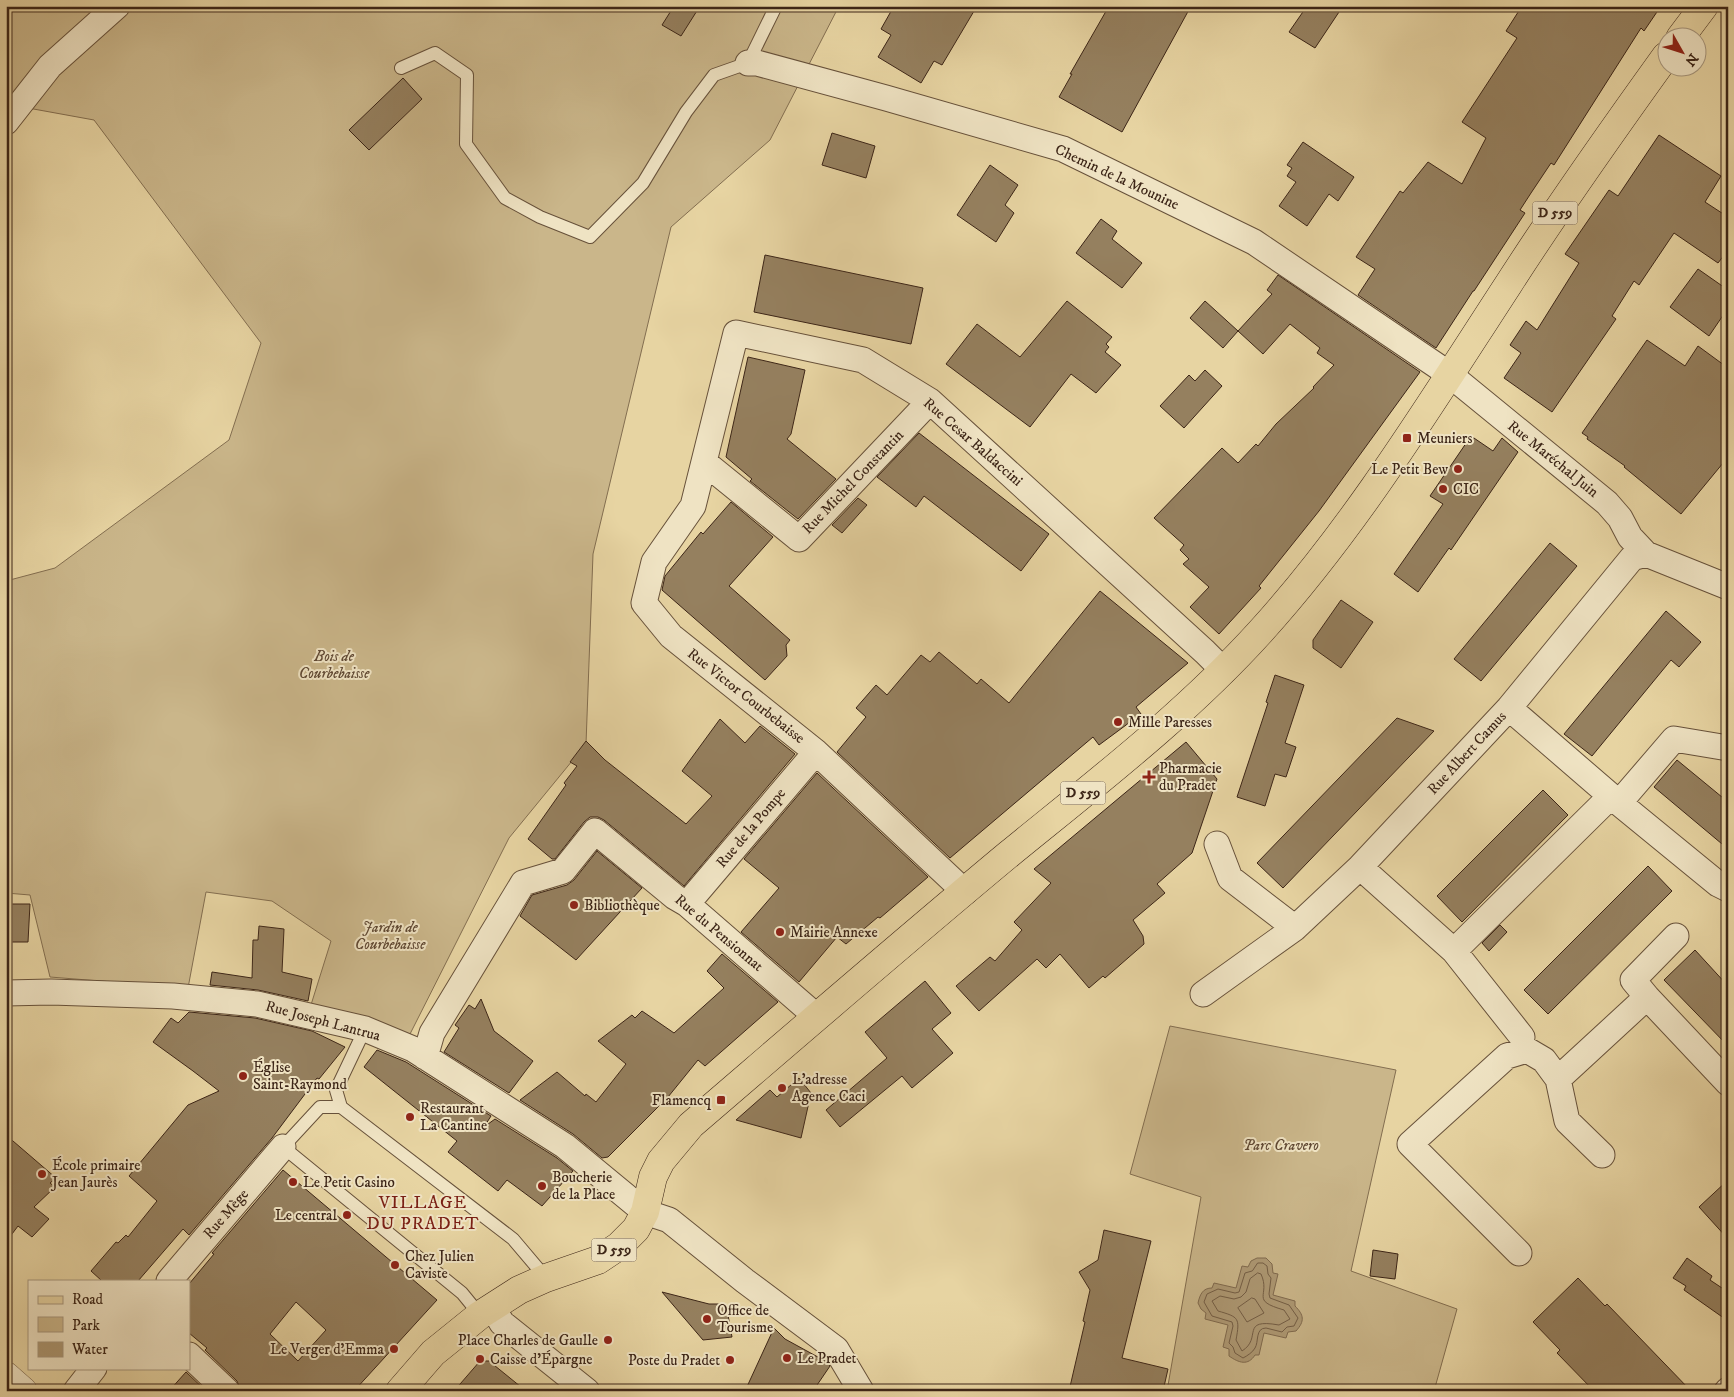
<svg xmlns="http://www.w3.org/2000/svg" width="1734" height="1397" viewBox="0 0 1734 1397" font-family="'IM FELL DW Pica',serif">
<rect width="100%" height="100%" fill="#e7d4a2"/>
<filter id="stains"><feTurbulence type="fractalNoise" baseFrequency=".004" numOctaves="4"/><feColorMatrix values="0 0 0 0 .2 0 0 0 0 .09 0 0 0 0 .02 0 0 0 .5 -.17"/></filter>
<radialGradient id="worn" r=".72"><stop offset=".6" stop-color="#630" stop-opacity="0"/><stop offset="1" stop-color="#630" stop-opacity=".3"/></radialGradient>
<path fill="#cab68a" stroke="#836e50" d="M6 6H839L770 140 671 227 593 554 586 744 509 838 408 1038 310 1008 331 941 272 901 206 892 188 988 50 977 30 895 6 893V581L55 568 229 440 261 343 94 120 6 104Z
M1170 1026 1396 1070 1351 1271 1457 1309 1434 1391H1167L1201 1197 1130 1174Z"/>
<path fill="#ad9873" stroke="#806a4e" d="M1257 1258H1266L1272 1264 1273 1273 1278 1274 1273 1295 1295 1301V1306C1304 1315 1305 1321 1296 1331L1288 1332 1286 1338 1264 1333 1259 1355H1255C1248 1366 1239 1363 1229 1356V1349L1223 1347 1228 1325 1205 1319 1206 1313 1201 1309 1198 1303C1200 1294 1203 1288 1212 1288L1214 1283 1236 1288 1242 1266 1248 1267 1251 1261Z"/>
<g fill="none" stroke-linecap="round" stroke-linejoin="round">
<path stroke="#745e45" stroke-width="1" d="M1258 1263H1263L1267 1266 1268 1274 1271 1278 1269 1294 1270 1298 1289 1305 1298 1318 1294 1326 1287 1327 1282 1332C1277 1331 1271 1329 1266 1328 1255 1328 1259 1342 1255 1348 1253 1352 1247 1356 1243 1358L1235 1353 1233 1347 1229 1343 1233 1326 1232 1322 1212 1316 1204 1302 1207 1294 1218 1289 1235 1293 1239 1292 1245 1273 1252 1271Z
M1258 1273 1261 1274C1271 1296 1249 1300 1284 1310L1290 1319 1279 1325C1239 1318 1263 1338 1242 1351L1236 1340C1240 1318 1239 1317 1218 1311L1212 1301 1220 1296 1234 1299 1241 1297 1246 1292 1250 1279Z
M1252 1298 1255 1299 1264 1313 1247 1322 1238 1308Z"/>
</g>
<path fill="#95805f" stroke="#3c2517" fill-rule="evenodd" d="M674 6H700L681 36 662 25Z
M894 6H977L942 65 934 61 921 83 878 57 891 35 881 29Z
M1109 6H1191L1122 132 1059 97 1072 74H1070Z
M1307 6H1343L1315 48 1289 32Z
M1522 6H1661L1644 31 1641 28 1554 165 1551 163 1531 193 1520 210 1525 213 1474 291H1473L1436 348 1358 295 1375 269 1356 257 1400 191 1403 193 1428 162 1462 184 1486 138 1462 122 1517 38 1506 31Z
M403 78 422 99 369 150 349 130Z
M832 133 875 146 866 178 822 165Z
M1659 135 1721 176 1705 202 1728 217V250L1718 263 1674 233 1639 285 1634 281 1612 316 1616 319 1552 412 1504 378 1521 353 1510 345 1526 321 1537 330 1579 263 1565 254 1609 190 1618 196Z
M1303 142 1354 177 1338 201 1329 194 1307 226 1279 206 1296 182 1287 176 1292 168 1287 165Z
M990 165 1018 185 1005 205 1014 213 996 242 957 215Z
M1101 219 1117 231 1112 239 1142 263 1122 288 1076 253Z
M765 255 923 288 911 344 754 312Z
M1698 269 1728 290V308L1709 336 1670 307Z
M1278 275 1420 372 1319 511 1259 586 1261 588 1219 634 1190 607 1209 587 1183 564 1189 559 1180 550 1184 545 1154 518 1222 448 1238 463 1256 444 1258 446 1276 424 1314 388 1313 387 1334 365 1317 353 1320 348 1290 324 1263 354 1238 331 1223 348 1190 318 1205 301 1238 331 1272 294 1267 290Z
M1067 301 1112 337 1106 344 1109 347 1105 352 1121 365 1096 393 1071 374 1030 427 946 364 977 324 1020 357Z
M1647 340 1685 366 1698 346 1728 368V457L1681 514 1624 467 1625 466 1587 439 1588 437 1582 433Z
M748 357 805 370 791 434 787 439 836 479 798 519 750 481 752 479 726 457Z
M1205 370 1222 386 1184 428 1160 406 1189 375 1195 381Z
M919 433 1049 534 1021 571 924 496 916 507 877 477Z
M1471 436 1493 451 1502 438 1518 452 1451 550 1449 548 1418 592 1394 574 1443 504 1430 496Z
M858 498 867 505 842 533 832 525Z
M731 502 773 537 729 586 790 640 786 645 787 656 765 680 662 590 665 576 701 532 703 534Z
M1550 543 1577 566 1481 681 1454 659Z
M1100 591 1188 663 1136 707 1141 714 1099 745 1093 737 950 858 837 752 866 717 856 708 876 685 887 695 921 655 930 662 939 652 977 684 981 679 1009 703Z
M1341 600 1373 622 1341 668 1313 648V640Z
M1666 611 1701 642 1679 667 1671 660 1592 756 1564 734Z
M1275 675 1304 685 1285 743 1296 747 1286 777 1275 774 1265 806 1237 797 1268 703 1266 702Z
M1397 718 1434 731 1283 888 1257 863Z
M720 719 745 743 760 726 795 754 684 886 604 820 598 817H590L584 822 555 859H552L528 839 566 785 564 783 577 766 570 762 586 741 605 760 686 824 712 796 682 771Z
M1186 742 1217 779 1192 853 1157 884 1165 893 1133 920 1143 936 1144 944 1105 978 1103 976 1089 988 1060 954 1046 968 1037 959 979 1011 956 986 990 957 995 961 1022 930 1014 922 1051 883 1034 869Z
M1677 760 1728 802V849L1654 787Z
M817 773 928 877 880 918 878 917 846 944 837 937 799 982 741 932 779 888 744 859Z
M1543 790 1568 815 1462 922 1437 896Z
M597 851 642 888 576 960 520 916 532 895 567 885 574 880Z
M1648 866 1672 891 1548 1014 1524 990Z
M8 904H30L28 942H7Z
M1500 925 1507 932 1489 951 1482 943Z
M259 926 284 929 282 972 312 979 308 1001 258 990 210 985 212 972 252 978 253 940H258Z
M1695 950 1728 986V1046L1664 980Z
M722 954 778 1002 705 1066 698 1060 668 1097 608 1157 602 1158 573 1134 520 1100 557 1072 585 1096 586 1094 596 1102 626 1064 598 1041 632 1015 635 1018 642 1011 674 1033 724 988 707 971Z
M925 981 951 1013 932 1029 953 1053 912 1088 902 1076 840 1127 826 1110 887 1058 865 1032Z
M481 999 494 1031 533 1061 509 1093 444 1052 459 1028 455 1025 469 1005 475 1009Z
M189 1012 255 1018 312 1031 345 1047 319 1079 317 1078 272 1138 189 1235 183 1229 138 1281H102L91 1271 116 1242 118 1243 126 1235 128 1237 157 1201 129 1176 188 1105 219 1091 193 1071 153 1042 171 1018 178 1023Z
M377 1050 406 1062 491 1116 484 1127 495 1119 557 1158 573 1171 542 1206 507 1180 498 1191 448 1152 457 1141 364 1067Z
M799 1078 811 1093 801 1138 736 1120 770 1090 777 1097Z
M6 1135 56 1178 50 1183 55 1187 34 1207 49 1219 32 1237 18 1226 6 1242Z
M283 1170 437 1300 354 1391H241L237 1381 205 1350 207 1348 189 1333V1284L214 1254 212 1253ZM296 1302 326 1330 298 1361 270 1334Z
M1728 1180V1239L1699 1207Z
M1104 1230 1151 1241 1122 1358 1168 1369 1163 1391H1069L1085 1322 1083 1321 1090 1290 1079 1272 1098 1260Z
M1373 1250 1398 1254 1395 1279 1370 1276Z
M1687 1258 1712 1276 1710 1280 1728 1292V1321L1684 1290 1686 1286 1673 1278Z
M1578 1278 1605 1306 1607 1304 1691 1391H1594L1557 1353 1560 1350 1533 1322Z
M662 1292 709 1304H726L732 1337 703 1340Z
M774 1328 785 1339 827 1362 830 1366 813 1391H745Z
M480 1361H489L526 1391H454Z
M186 1372 206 1391H169Z"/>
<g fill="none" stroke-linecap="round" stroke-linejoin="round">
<g stroke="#67513a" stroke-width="14">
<path id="service" d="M401 68 435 53 467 75 466 144 505 198 540 217 590 237 643 183 686 112 714 75 748 63 776 6
M365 1029 336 1090 341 1107 513 1239 546 1278
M341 1107H320L283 1147 462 1293 480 1315"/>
</g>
<g stroke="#67513a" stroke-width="27">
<path id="minor" d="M748 63H757L886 98 1063 149 1254 242 1449 374 1607 503 1620 518 1630 537 1646 554
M6 122 50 66 117 6
M704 462 799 539 930 401
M1509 708 1619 803 1718 884 1728 889
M1619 803 1674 739 1728 748
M1217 844 1230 878 1295 928
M1360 867 1454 951 1522 1037
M965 892 816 752 671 636 644 603 654 562 693 506 736 333 863 360 930 401 1205 652 1224 671
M687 904 816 752
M1454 951 1611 796
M6 993 51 992 173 996 257 1004 365 1029 413 1049 565 1146 645 1212 669 1220 745 1281 836 1349 861 1391
M1203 994 1295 928 1360 867 1509 708 1632 558 1646 554 1728 587
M1647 997 1633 980 1676 936
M425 1057 432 1033 523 883 563 871 595 831 675 897 687 904 817 1017
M1602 1155 1567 1121 1558 1079 1647 997 1728 1083
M1519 1253 1410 1144 1507 1056 1527 1050 1544 1060 1558 1079
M169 1281 283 1147
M492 1307 502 1323 587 1391
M189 1355 227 1391
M76 1391 94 1368
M1727 1391 1728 1390"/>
</g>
<g stroke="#67513a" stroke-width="29">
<path id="tertiary" d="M6 1376 23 1391"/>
</g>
<g stroke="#3c2517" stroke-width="29">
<path id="primary" d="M1680 38 1704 6
M400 1391 433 1353 480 1315 519 1290 546 1278 598 1260 619 1246 636 1229 645 1212 653 1177 661 1161 691 1125C797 1034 902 943 1009 854 1096 783 1186 714 1261 631 1356 526 1431 403 1508 285 1558 207 1612 131 1666 56"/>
</g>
<use href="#service" stroke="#efe3c3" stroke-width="12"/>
<use href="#minor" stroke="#efe3c3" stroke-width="25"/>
<use href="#tertiary" stroke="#efe3c3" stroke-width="28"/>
<use href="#primary" stroke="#e7d4a2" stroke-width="28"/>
</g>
<g fill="#8f2418" stroke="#efe3c3" stroke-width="2">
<rect x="1402" y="433" width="10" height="10" rx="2.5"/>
<circle cx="1458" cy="469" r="5"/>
<circle cx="1443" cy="489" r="5"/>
<circle cx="1118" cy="722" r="5"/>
<path d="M1146.5 769.5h5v5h5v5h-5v5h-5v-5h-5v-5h5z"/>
<circle cx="574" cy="905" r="5"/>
<circle cx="780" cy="932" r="5"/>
<circle cx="243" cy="1076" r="5"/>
<circle cx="782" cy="1088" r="5"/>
<rect x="716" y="1095" width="10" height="10" rx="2.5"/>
<circle cx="410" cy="1117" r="5"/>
<circle cx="42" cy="1174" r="5"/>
<circle cx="293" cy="1182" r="5"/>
<circle cx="542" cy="1186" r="5"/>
<circle cx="347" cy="1215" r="5"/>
<circle cx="395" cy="1265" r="5"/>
<circle cx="707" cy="1319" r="5"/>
<circle cx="608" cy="1340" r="5"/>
<circle cx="394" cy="1349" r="5"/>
<circle cx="787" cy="1358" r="5"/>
<circle cx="480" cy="1359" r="5"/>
<circle cx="730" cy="1360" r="5"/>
</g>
<g text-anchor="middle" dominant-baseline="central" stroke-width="4" stroke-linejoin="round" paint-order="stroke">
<g fill="#efe3c3" stroke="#725e4b" stroke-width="1">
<rect x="1532.5" y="201.5" width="45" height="23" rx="4"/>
<rect x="1060.5" y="781.5" width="45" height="23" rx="4"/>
<rect x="591.5" y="1238.5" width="45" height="23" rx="4"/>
</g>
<g font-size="14" font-weight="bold" fill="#3c2517">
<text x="1555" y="213">D 559</text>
<text x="1083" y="793">D 559</text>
<text x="614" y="1250">D 559</text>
</g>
<g font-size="15" fill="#3c2517" stroke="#efe3c3">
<text transform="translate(1117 177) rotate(25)">Chemin de la Mounine</text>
<text transform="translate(973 442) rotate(41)">Rue Cesar Baldaccini</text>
<text transform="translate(1553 459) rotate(39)">Rue Maréchal Juin</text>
<text transform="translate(853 482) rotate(-46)">Rue Michel Constantin</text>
<text transform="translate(746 696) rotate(38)">Rue Victor Courbebaisse</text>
<text transform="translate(1467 753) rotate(-47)">Rue Albert Camus</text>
<text transform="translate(751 828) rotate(-50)">Rue de la Pompe</text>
<text transform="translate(719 933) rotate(40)">Rue du Pensionnat</text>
<text transform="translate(323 1021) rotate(15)">Rue Joseph Lantrua</text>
<text transform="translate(226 1214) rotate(-49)">Rue Mège</text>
</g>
<g font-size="15" fill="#3c2517" stroke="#efe3c3" text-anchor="start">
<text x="1417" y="438">Meuniers</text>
<text x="1448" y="469" text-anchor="end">Le Petit Bew</text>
<text x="1453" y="489">CIC</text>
<text x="1128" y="722">Mille Paresses</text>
<text x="1159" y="768">Pharmacie<tspan x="1159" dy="17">du Pradet</tspan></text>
<text x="584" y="905">Bibliothèque</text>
<text x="790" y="932">Mairie Annexe</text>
<text x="253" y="1067">Église<tspan x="253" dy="17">Saint-Raymond</tspan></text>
<text x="792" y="1079">L'adresse<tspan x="792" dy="17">Agence Caci</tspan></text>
<text x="711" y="1100" text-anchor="end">Flamencq</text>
<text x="420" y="1108">Restaurant<tspan x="420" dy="17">La Cantine</tspan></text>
<text x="52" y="1165">École primaire<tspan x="52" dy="17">Jean Jaurès</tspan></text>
<text x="552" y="1177">Boucherie<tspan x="552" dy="17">de la Place</tspan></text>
<text x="303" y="1182">Le Petit Casino</text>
<text x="337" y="1215" text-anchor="end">Le central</text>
<text x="405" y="1256">Chez Julien<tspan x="405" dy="17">Caviste</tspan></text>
<text x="717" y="1310">Office de<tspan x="717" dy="17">Tourisme</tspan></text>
<text x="598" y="1340" text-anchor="end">Place Charles de Gaulle</text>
<text x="384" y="1349" text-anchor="end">Le Verger d'Emma</text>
<text x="797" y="1358">Le Pradet</text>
<text x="490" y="1359">Caisse d'Épargne</text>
<text x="720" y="1360" text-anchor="end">Poste du Pradet</text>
</g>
<g font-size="15" font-style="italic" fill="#604934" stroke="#efe3c3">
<text x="334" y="656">Bois de<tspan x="334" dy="17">Courbebaisse</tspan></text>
<text x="390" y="927">Jardin de<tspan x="390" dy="17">Courbebaisse</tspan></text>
<text x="1281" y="1145">Parc Cravero</text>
</g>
<g font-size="18" letter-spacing="1" fill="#7a1f14" stroke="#efe3c3">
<text x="423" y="1203">VILLAGE<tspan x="423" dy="21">DU PRADET</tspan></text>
</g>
</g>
<rect width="1734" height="1397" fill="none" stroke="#e7d4a2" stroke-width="25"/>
<rect x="8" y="8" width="1719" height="1382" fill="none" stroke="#3c2517" stroke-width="2.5"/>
<rect x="12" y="12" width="1709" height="1372" fill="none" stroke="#3c2517"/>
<rect x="28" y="1280" width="162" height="90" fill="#efe3c3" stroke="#a7977e"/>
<rect x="38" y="1296" width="25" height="8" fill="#e7d4a2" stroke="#a7977e"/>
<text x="72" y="1304" font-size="15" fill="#3c2517">Road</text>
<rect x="38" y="1317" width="25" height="15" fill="#cab68a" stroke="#a7977e"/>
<text x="72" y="1330" font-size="15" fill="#3c2517">Park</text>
<rect x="38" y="1342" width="25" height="15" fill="#ad9873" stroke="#a7977e"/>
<text x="72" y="1354" font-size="15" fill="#3c2517">Water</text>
<g transform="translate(1682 52) rotate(129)"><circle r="24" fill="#efe3c3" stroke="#a7977e"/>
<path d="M0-4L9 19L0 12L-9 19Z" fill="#8f2418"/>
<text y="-8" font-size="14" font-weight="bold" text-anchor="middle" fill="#3c2517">N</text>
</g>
<rect width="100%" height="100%" filter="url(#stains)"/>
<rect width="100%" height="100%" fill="url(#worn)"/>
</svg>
